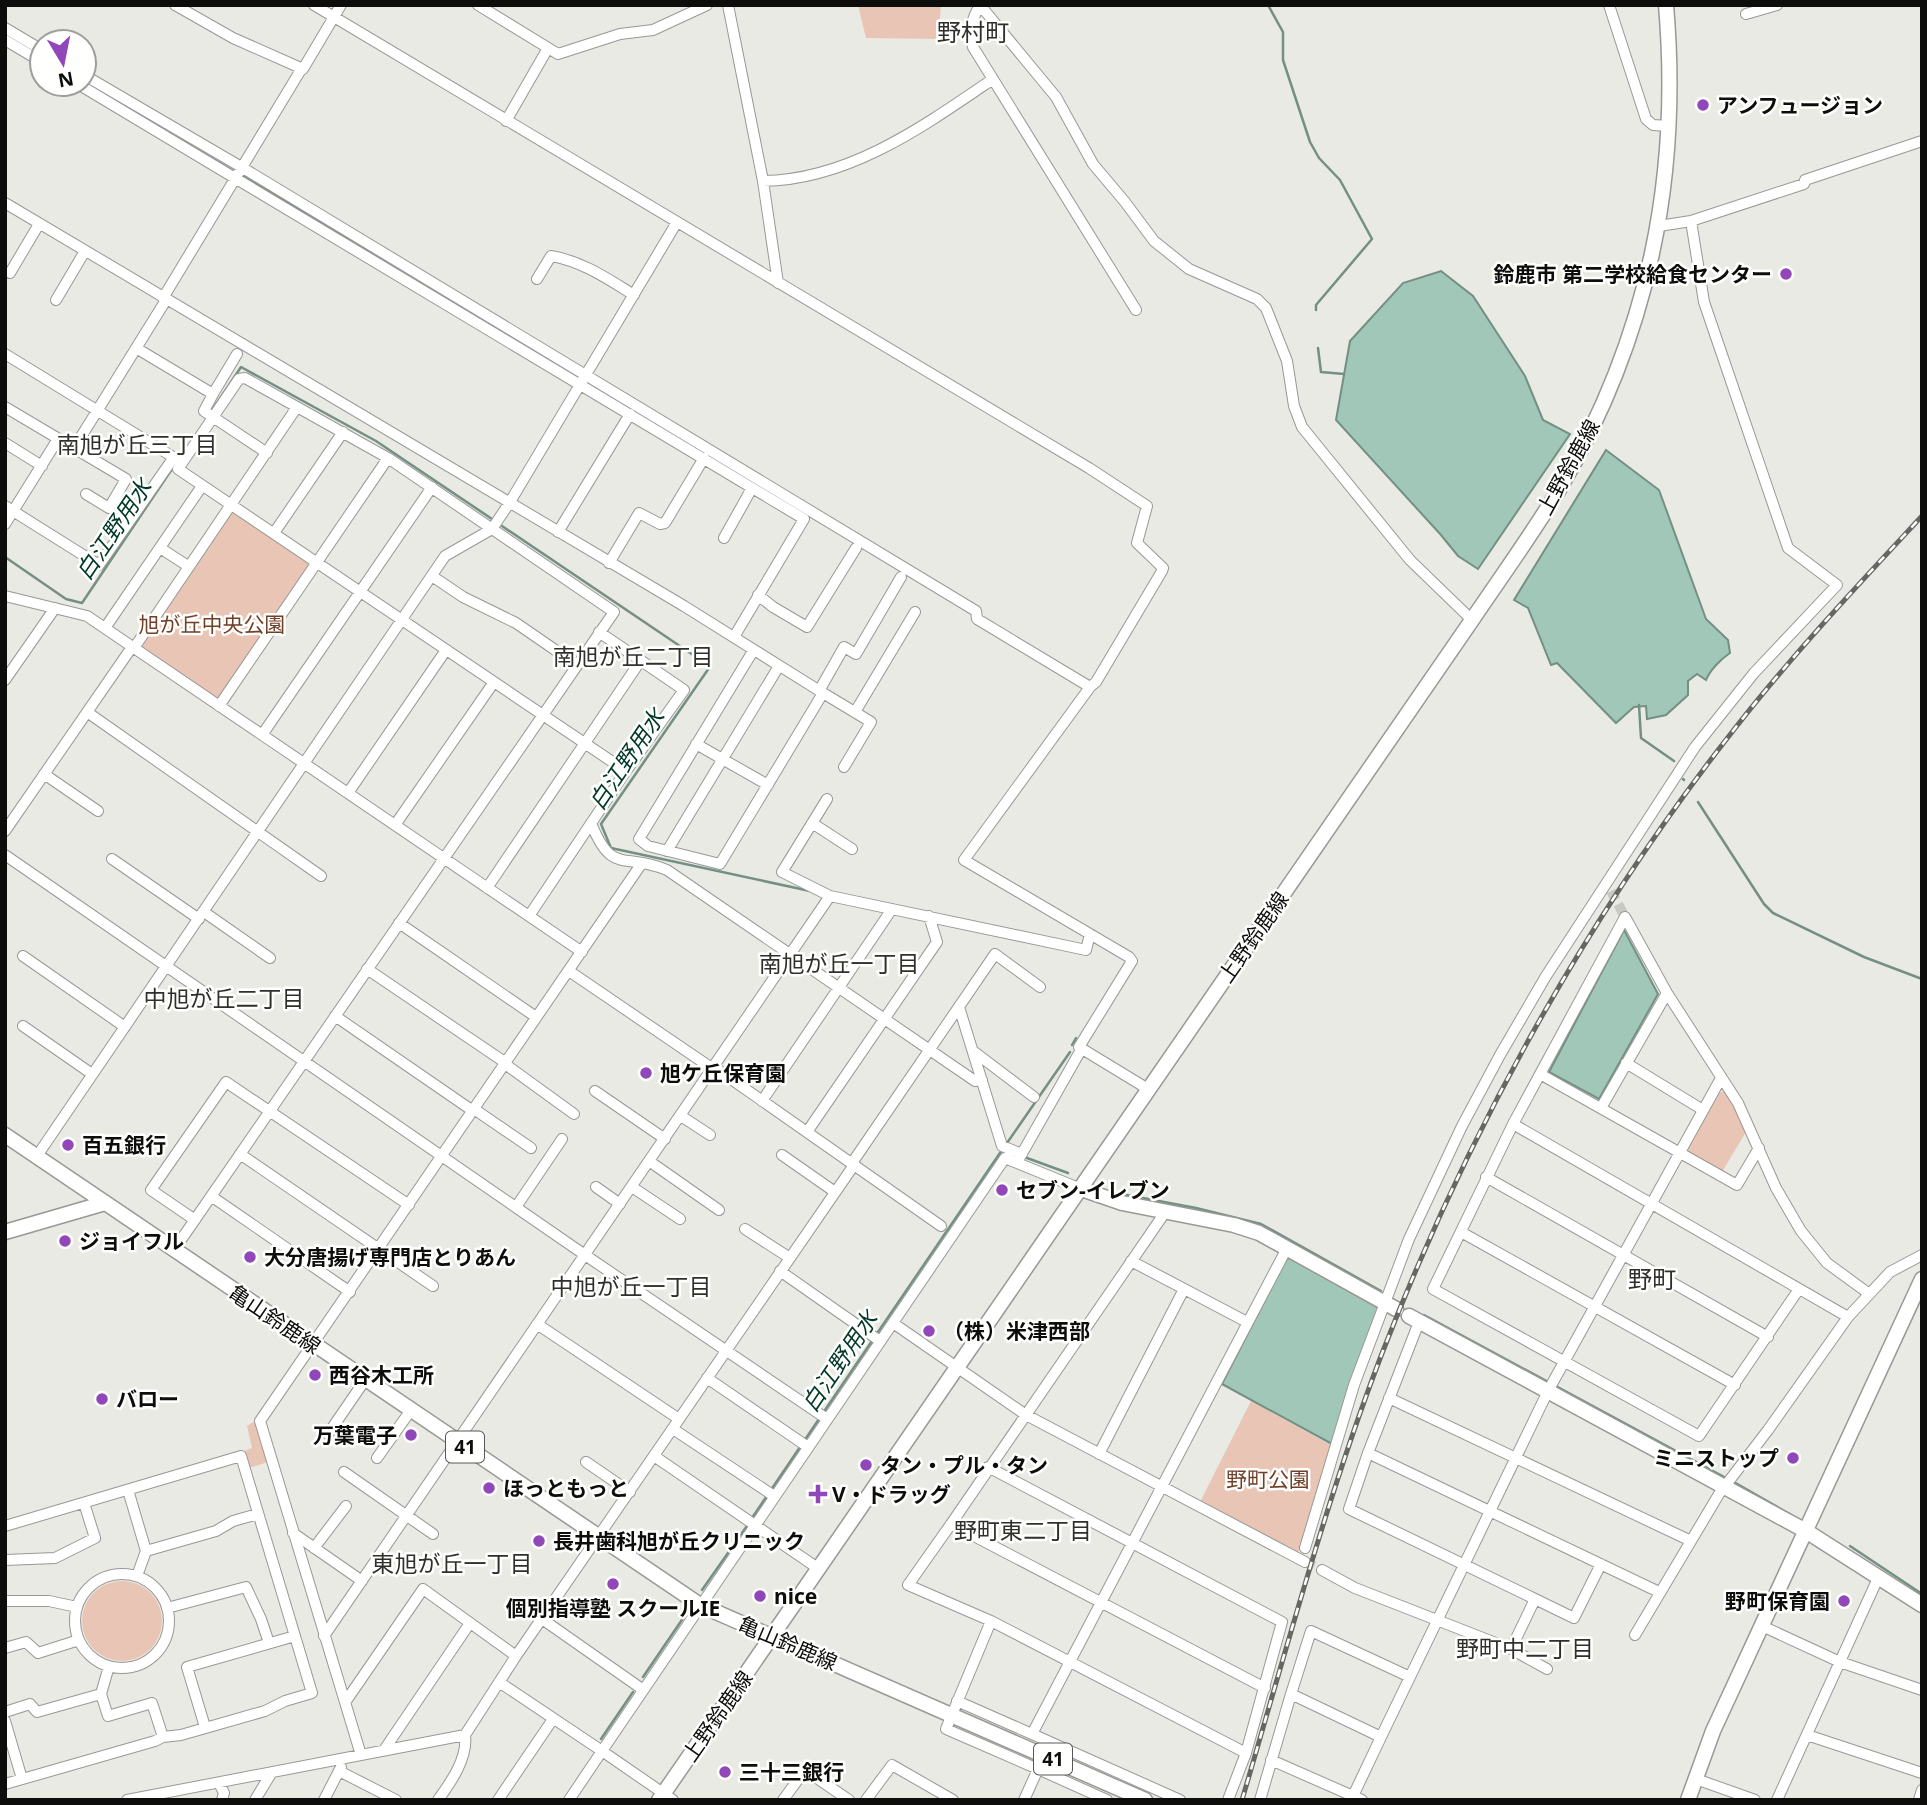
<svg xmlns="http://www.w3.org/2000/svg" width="1927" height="1805" viewBox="0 0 1927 1805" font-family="'Noto Sans','Noto Sans JP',sans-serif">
<rect width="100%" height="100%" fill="#eaeae5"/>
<path fill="#e9c5b5" d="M858 5H941L938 39 866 38Z
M231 512 237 513 309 561 310 566 220 697 213 698 141 649V644Z
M1725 1090 1737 1108 1746 1132 1722 1172 1688 1154 1687 1149 1719 1093Z
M1251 1401 1331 1445 1299 1551 1296 1552 1200 1502Z
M255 1421 268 1462 249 1468 244 1451 252 1448 247 1426Z
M82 1621a40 40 0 1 1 80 0a40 40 0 1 1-80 0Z"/>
<path fill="#a0c7b7" stroke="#748f83" stroke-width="2" d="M1441 271 1473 296 1525 376 1543 420 1570 434 1478 569 1458 556 1441 535 1336 420 1350 341 1403 283Z
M1606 450 1659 490 1706 619 1728 640 1730 653C1721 659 1710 670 1706 680L1697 674 1688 681V695L1666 715 1647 719 1646 706 1634 707 1616 723 1557 663 1551 665 1528 608 1514 600Z
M1624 930 1658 994 1599 1099 1549 1072Z
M1290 1258 1379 1307 1332 1444 1222 1384 1286 1259Z"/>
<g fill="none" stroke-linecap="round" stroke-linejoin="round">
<path stroke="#748f83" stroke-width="2.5" d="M1268 5 1283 32V60L1310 142 1319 158 1340 180 1372 239 1316 305V310
M84 82 235 172
M241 175 581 378
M1318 348 1321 372 1344 374
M215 406 241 367 376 441 492 519
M502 526 708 665 709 668 601 824 611 848 810 891
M5 557 66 599 82 603 174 466
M1639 705 1641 738 1674 761
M1683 779 1684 780
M1698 802 1764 904 1773 913 1864 957 1922 979
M1072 1045 1076 1038
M1007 1143 1070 1052
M1027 1158 1068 1173
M1111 1192 1196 1208 1261 1224 1381 1291
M1424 1315 1726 1478
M876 1335 1002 1150
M823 1413 872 1341
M1732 1481 1793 1516
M752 1518 819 1419
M1850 1546 1922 1594
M702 1590 749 1523
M643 1677 690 1608
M601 1739 633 1692"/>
<path stroke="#c9c9c4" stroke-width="10" stroke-dasharray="10 5" stroke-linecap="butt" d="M1611 891 1625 917
M1305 1562 1322 1570"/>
<g stroke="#989894" stroke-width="12">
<path id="street" d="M175 5 233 38 303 69 341 5
M314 5 1089 468 1147 506 1137 543 1163 568 1162 571 1096 682 1090 687 964 860 1129 957 1132 961 1079 1047 1148 1089
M478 5 558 54 620 34 653 30 707 5
M728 5 763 181 778 283
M980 5 1056 97 1093 164 1125 202 1154 241 1189 269 1257 299 1266 308 1287 361 1294 406 1302 427 1410 560 1472 620
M1609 5 1646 119 1653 125 1669 126
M980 6C972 17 968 34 973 47L1136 310
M1746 14 1777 5
M5 28 42 50
M5 40 42 62
M84 75 243 168 976 611 977 619 1090 687
M78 84 804 519 734 637
M506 121 548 48
M763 181C849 180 924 126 993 79
M5 203 684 606 823 693 720 864 648 846 639 839 753 651
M1691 221 1804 184 1805 180 1922 141
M10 273 39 224
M537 279 551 256C582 261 608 279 634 295
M163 298 302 68
M56 300 85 251
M136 348 213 394 204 411 267 453
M5 354 178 460
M213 394 237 354
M5 407 74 448 166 300
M297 407 245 378 239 379 178 469 626 771
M5 443 42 466
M74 448 126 479 109 508 86 494
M5 506 99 565 174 457
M5 524 58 439
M558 532 630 414
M274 533 343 432
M724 538 752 488
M160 548 188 566
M609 563 639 513 660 524 665 523 704 458
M432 576 463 597 516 623 577 665
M758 595 773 607 807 627 856 548
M5 596 87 616 582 952
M105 628 202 486
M134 648 297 407 388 458 614 612 174 1250
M5 680 55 608
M819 691 844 647 856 654 901 577
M823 693 871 722 844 767
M219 706 388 458
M87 712 321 876
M855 712 915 612
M262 735 432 487
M696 744 768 785
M44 774 98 811
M348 793 446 650
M827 799 782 872 830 896 1086 950 1090 934
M591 823C612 876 624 852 667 870L975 1081 982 1080
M812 823 852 849
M395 825 494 682
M5 831 132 647
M667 851 779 666
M5 855 585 1255 827 1419
M112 859 199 919
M487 888 641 660
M204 912 270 958
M529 916 626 771 684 690 599 632
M1625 917 1513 1124 1433 1289 1699 1436 1799 1289
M1625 917 1667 993 1738 1103 1776 1188 1801 1231 1827 1263 1868 1293
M399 923 536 1017
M23 956 125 1027
M367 969 506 1063
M569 971 713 1069
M959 1007 1002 1146 1022 1154
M335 1016 473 1111
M23 1026 92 1074
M973 1051 1034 1097
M1626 1063 1703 1110
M505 1064 574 1114
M714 1067 941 1226
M1540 1074 1737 1185 1759 1148
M595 1091 665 1139
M762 1101 892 909
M1601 1108 1667 993
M474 1109 531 1148
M681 1116 710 1135
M1513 1124 1848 1317
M807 1132 937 942 929 916
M240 1154 433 1286
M782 1155 835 1192
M37 1156 445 556 492 529 510 502 677 222
M1020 1157 1082 1048
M649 1161 719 1210
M852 1163 995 954 1040 987
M1486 1177 1768 1337
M596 1187 620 1204
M632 1187 680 1219
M211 1196 350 1292
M516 1207 562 1139
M195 1220 151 1190 226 1082 409 1205
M745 1229 790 1258
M1461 1232 1735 1385
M1131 1261 1247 1322
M780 1271 880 1341
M893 1323 1026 1415 1305 1562
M537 1324 679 1419
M707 1378 808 1447
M1389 1398 1691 1541
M673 1429 774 1496
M328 1434 365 1380
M1368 1453 1419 1322
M1099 1454 1184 1289
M654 1456 819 1569
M377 1458 411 1410
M586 1462 630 1492
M988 1467 1282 1622 1246 1753 1228 1800
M344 1472 433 1534
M128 1490 146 1551 137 1576
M951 1524 1166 1211
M5 1526 241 1456 312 1693 285 1701 265 1711 181 1735 163 1737 155 1741 5 1784
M293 1533 362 1581
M314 1548 346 1506
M1305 1548 1354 1385 1409 1239 1462 1126 1500 1055 1546 976 1695 747 1754 673 1837 585 1788 548 1704 302 1691 221 1659 226
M146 1551 216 1531 233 1521 258 1514
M5 1560 55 1558 95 1538 84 1503
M1322 1570 1355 1588 1511 1649 1535 1599 1349 1509 1368 1453 1659 1592
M75 1621a47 47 0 1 1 94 0a47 47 0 1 1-94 0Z
M1535 1599 1574 1618 1601 1564
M5 1601H49L77 1607
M167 1608 246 1587 261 1619 269 1643
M542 1619 642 1689
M991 1621 946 1729 1038 1769 1024 1800
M1762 1626 1840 1662 1922 1690
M1635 1635 1719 1494 1768 1430 1848 1317 1890 1272 1922 1255
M324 1636 830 896
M5 1648 26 1642 38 1653 79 1640
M1511 1649 1547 1669
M1410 1677 1311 1631 1291 1694 1381 1737 1548 1391 1721 1078
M499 1682 602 1751 1005 1158 1081 1189
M101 1694 108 1716 152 1703 163 1737
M346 1701 423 1589 516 1656
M957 1701 1032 1734 1287 1248
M5 1712 30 1704 37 1712 101 1694 109 1666
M5 1721 22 1779
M205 1727 187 1667 295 1636
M1032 1734 1180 1800
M1807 1735 1922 1773
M384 1750 470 1623
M1246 1753 991 1621 908 1585 951 1524 1265 1688
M361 1755 260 1421 642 863
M1271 1760 1362 1800
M1038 1769 1107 1800
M339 1771 396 1800
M1696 1779 1755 1800
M219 1783 224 1793 222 1800
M1353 1796 1381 1737
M127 1800 465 1735
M255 1800 272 1772
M324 1800 341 1767
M438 1800C451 1782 468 1758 465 1735L516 1656 854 1165
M498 1800 553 1719
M569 1800 602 1751 673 1800
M783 1800 805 1770 849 1800
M866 1800 892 1765 953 1800
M1260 1800 1291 1694
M1777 1800 1879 1576
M1919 1800 1922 1790"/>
</g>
<g stroke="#989894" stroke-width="17">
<path id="secondary" d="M1081 1189 1122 1203 1234 1225 1259 1233 1396 1309
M5 1232 105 1203
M1409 1316 1806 1531 1922 1605
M659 1800 1472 620C1501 577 1533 533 1560 488 1648 337 1681 179 1666 5
M1688 1800 1713 1731 1922 1279"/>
</g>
<g stroke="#989894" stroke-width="17">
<path id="primary" d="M5 1135 700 1605 1145 1800"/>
</g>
<use href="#street" stroke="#fff" stroke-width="10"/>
<use href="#secondary" stroke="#fff" stroke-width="14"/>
<use href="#primary" stroke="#fff" stroke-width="14"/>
<g stroke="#666663" stroke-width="5">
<path id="rail" d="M1242 1800C1286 1651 1326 1500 1381 1356 1468 1131 1587 916 1736 727 1794 653 1858 585 1922 516"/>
</g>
<use href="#rail" stroke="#fffffe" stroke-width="2.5" stroke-dasharray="8" stroke-linecap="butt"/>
</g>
<g fill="#9147b9" stroke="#fffffe" stroke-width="2.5">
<circle cx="1703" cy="105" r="7"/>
<circle cx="1786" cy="274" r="7"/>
<circle cx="646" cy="1073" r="7"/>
<circle cx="68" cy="1145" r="7"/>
<circle cx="1002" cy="1190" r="7"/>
<circle cx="65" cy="1241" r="7"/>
<circle cx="250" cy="1257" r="7"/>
<circle cx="929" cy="1331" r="7"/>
<circle cx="315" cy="1375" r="7"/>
<circle cx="102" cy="1399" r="7"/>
<circle cx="411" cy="1435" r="7"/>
<circle cx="1793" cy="1458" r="7"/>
<circle cx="866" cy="1465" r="7"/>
<circle cx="489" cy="1488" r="7"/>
<path d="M814.5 1483.5h7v7h7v7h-7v7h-7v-7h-7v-7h7z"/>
<circle cx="539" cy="1541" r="7"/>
<circle cx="613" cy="1584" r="7"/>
<circle cx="760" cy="1596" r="7"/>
<circle cx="1844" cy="1601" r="7"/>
<circle cx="725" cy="1772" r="7"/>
</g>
<g text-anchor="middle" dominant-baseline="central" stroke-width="5" stroke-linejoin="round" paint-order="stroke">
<g fill="#fffffe" stroke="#565654" stroke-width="2">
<rect x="446" y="1431.5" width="38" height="31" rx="5"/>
<rect x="1034" y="1743.5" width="38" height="31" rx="5"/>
</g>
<g font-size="19" font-weight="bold" fill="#0d0d0b">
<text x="465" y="1447">41</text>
<text x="1053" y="1759">41</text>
</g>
<g font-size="21" font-weight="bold" fill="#0d0d0b" stroke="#fffffe" text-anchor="start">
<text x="1717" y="105">アンフュージョン</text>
<text x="1772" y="274" text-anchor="end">鈴鹿市 第二学校給食センター</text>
<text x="660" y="1073">旭ケ丘保育園</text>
<text x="82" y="1145">百五銀行</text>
<text x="1016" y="1190">セブン-イレブン</text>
<text x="79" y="1241">ジョイフル</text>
<text x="264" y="1257">大分唐揚げ専門店とりあん</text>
<text x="943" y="1331">（株）米津西部</text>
<text x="329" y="1375">西谷木工所</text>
<text x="116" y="1399">バロー</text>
<text x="397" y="1435" text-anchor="end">万葉電子</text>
<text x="1779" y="1458" text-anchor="end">ミニストップ</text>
<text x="880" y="1465">タン・プル・タン</text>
<text x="503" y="1488">ほっともっと</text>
<text x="832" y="1494">V・ドラッグ</text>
<text x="553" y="1541">長井歯科旭が丘クリニック</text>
<text x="774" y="1596">nice</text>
<text x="1830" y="1601" text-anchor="end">野町保育園</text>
<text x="613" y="1608" text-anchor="middle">個別指導塾 スクールIE</text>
<text x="739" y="1772">三十三銀行</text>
</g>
<g font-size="21" fill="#0d0d0b" stroke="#fffffe">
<text transform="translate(1568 467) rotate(-61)">上野鈴鹿線</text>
<text transform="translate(1253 937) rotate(-55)">上野鈴鹿線</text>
<text transform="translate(275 1319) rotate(34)">亀山鈴鹿線</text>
<text transform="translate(788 1643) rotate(23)">亀山鈴鹿線</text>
<text transform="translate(717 1716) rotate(-55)">上野鈴鹿線</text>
</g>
<g font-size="21" fill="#714029" stroke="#fffffe">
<text x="212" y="624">旭が丘中央公園</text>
<text x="1268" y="1479">野町公園</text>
</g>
<g font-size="23" fill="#2f2f2b" stroke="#fffffe">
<text x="137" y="444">南旭が丘三丁目</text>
<text x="633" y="656">南旭が丘二丁目</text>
<text x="839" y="963">南旭が丘一丁目</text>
<text x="224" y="998">中旭が丘二丁目</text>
<text x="631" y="1286">中旭が丘一丁目</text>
<text x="1023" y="1530">野町東二丁目</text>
<text x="452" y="1563">東旭が丘一丁目</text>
<text x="1525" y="1648">野町中二丁目</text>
</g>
<g font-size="23" font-style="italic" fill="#003828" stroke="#fffffe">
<text transform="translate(113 529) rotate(-56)">白江野用水</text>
<text transform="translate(626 759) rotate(-56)">白江野用水</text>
<text transform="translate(839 1361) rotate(-56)">白江野用水</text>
</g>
<g font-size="24" fill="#2f2f2b" stroke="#fffffe">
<text x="973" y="31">野村町</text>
<text x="1652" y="1278">野町</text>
</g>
</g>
<rect width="1927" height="1805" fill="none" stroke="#0d0d0b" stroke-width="14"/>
<g transform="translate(63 63) rotate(170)"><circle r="33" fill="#fffffe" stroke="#9e9e9d" stroke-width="2"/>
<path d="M0-5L12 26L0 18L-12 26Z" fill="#9147b9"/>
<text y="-10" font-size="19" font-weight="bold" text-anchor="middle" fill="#0d0d0b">N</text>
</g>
</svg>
